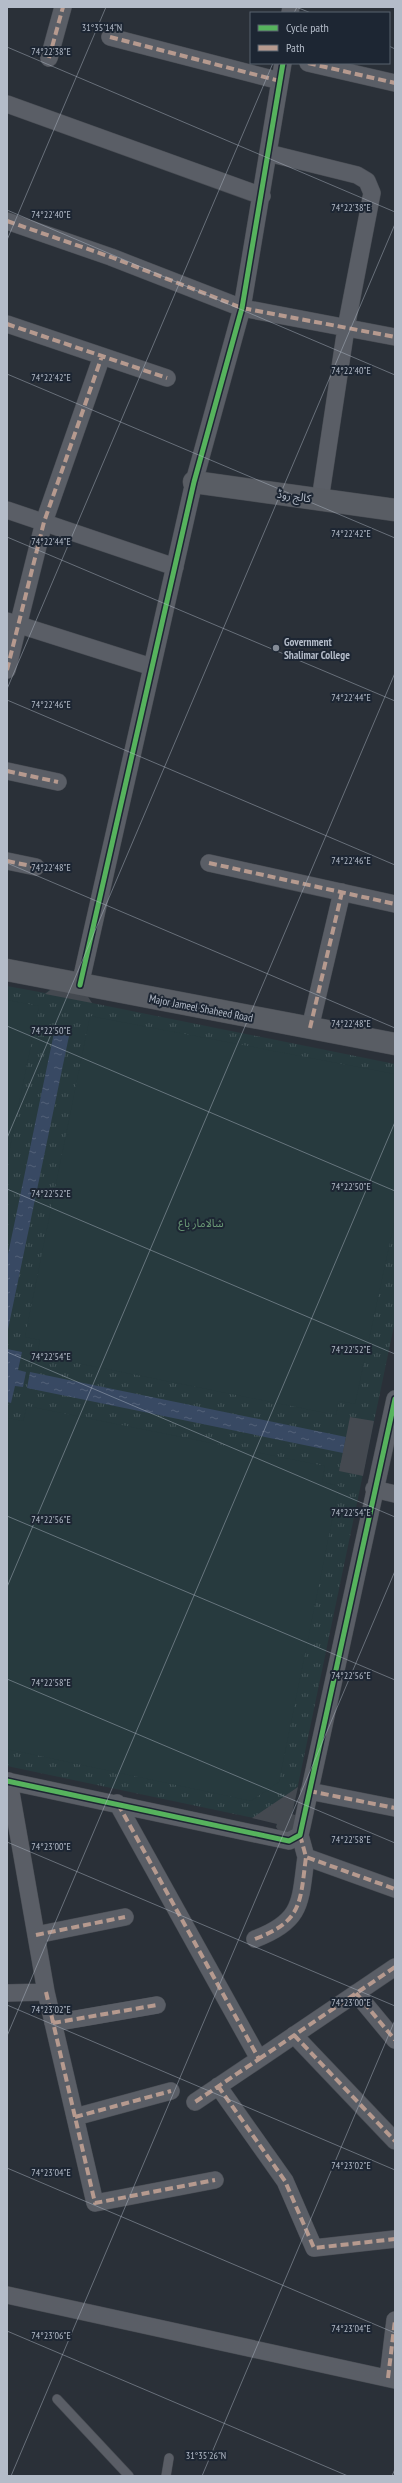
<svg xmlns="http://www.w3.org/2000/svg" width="402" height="2483" viewBox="0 0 402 2483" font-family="'PT Sans Narrow','Noto Sans Arabic',sans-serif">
<defs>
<pattern id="park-tufts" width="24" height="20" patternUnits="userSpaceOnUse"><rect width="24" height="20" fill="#273a3e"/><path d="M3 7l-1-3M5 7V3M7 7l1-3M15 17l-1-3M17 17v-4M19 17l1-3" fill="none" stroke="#445559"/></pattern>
<pattern id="water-ripples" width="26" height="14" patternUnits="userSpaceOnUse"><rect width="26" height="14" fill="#384963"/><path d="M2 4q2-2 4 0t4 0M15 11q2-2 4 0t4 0" fill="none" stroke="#526178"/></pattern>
</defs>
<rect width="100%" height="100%" fill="#2a3038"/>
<path fill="url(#park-tufts)" d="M58 984 83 989 92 1003 395 1064V1321L292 1814 300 1822 276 1827 277 1823 7 1766V986L45 993Z"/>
<path fill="#273a3e" d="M7 1000 39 1006 7 1162Z
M90 1016 395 1074V1219L355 1404 339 1401 336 1415 37 1355 40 1340 25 1337Z
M27 1406 325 1466 322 1482 339 1486 279 1782 251 1801 7 1749V1424L8 1418 23 1421Z"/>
<path fill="url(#water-ripples)" d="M54 1033 69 1036 7 1334V1259Z
M7 1349 22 1352 18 1370 26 1372 23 1387 15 1386 11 1403 7 1402Z
M30 1372 346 1437 343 1453 27 1388Z"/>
<path fill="#444950" d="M58 984 83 989 92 1003 45 994Z
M350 1417 374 1421 363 1476 339 1471Z
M298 1787 292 1814 295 1815 300 1822 298 1831 281 1834 276 1827 277 1824 252 1818Z"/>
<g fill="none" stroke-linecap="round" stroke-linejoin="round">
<g stroke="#484c53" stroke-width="10">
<path id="lane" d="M57 2399 129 2476
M166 2476 169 2458"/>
</g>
<g stroke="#484c53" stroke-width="18">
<path id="street" d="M290 13 291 7
M110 37 280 81
M49 58 63 7
M308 63 395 83
M7 104 262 196
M268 153 357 175 367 181 372 193 346 328 320 500
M7 221 111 257 242 308 395 337
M7 324 167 378
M7 510 175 567
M7 621 152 667
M7 670 44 522 102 356
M7 771 58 782
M7 861 36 867
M209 863 395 904
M80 985 194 482 242 308 283 63
M310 1028 342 892
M374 1489 395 1494
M7 1781 289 1841 300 1835 395 1399
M9 1781 46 1992 95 2203 215 2180
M309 1791 395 1808
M117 1803 259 2059 195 2102
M300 1835 306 1857 395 1889
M36 1935 125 1917
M255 1939C303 1921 300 1902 306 1857
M7 1993 46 1992
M356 1993 395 2040
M53 2023 157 2005
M294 2035 395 2141
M259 2059 395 1967
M218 2086 285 2181 314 2248 395 2239
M75 2117 171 2091
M7 2295 395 2380
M388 2378 395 2320"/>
</g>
<g stroke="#484c53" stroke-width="23">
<path id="secondary" d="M194 482 395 510
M7 970 395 1044"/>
</g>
<use href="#lane" stroke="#5a5e66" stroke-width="9"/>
<use href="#street" stroke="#5a5e66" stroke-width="17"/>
<use href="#secondary" stroke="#595d64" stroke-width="22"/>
<path stroke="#b69a8f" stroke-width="4" stroke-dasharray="8 4" stroke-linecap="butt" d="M110 37 280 81
M49 58 63 7
M308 63 395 83
M7 221 111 257 242 308 395 337
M7 324 167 378
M7 670 44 522 102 356
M7 771 58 782
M7 861 36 867
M209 863 395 904
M310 1028 342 892
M309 1791 395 1808
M118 1804 259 2059 195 2102
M300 1835 306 1857 395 1889
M36 1935 125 1917
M255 1939C303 1921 300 1902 306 1857
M46 1992 95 2203 215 2180
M356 1993 395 2040
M53 2023 157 2005
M294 2035 395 2141
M259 2059 395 1967
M218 2086 285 2181 314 2248 395 2239
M75 2117 171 2091
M388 2378 395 2320"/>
<g stroke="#1d2633" stroke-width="8">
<path id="cycleway" d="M80 985 194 482 242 308 283 63
M7 1781 289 1841 300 1835 395 1399"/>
</g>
<use href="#cycleway" stroke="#56b35d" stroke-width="5"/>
</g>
<path fill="none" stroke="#b4bcc9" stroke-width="1" stroke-opacity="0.45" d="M296 7 311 13M294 13 297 7M389 46 395 49M7 47 395 212M7 210 395 375M7 240 106 7M7 374 395 538M7 537 395 701M7 689 273 63M7 700 395 865M7 863 395 1028M7 1026 395 1191M7 1138 395 224M7 1189 395 1354M7 1352 395 1517M7 1516 395 1680M7 1587 395 673M7 1679 395 1843M7 1842 395 2006M7 2005 395 2170M7 2036 395 1122M7 2168 395 2333M7 2331 348 2476M11 2476 395 1571M202 2476 395 2020M392 2476 395 2469"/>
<circle fill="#848b96" stroke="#1d2633" stroke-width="1.5" cx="276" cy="648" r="4"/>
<g text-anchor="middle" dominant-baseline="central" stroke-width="4" stroke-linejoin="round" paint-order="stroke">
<g font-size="11" fill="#b4bcc9" stroke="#1d2633">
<text transform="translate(294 496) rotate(8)">کالج روڈ</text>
<text transform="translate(201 1008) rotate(11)">Major Jameel Shaheed Road</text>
</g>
<g font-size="11" font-weight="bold" fill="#b4bcc9" stroke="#1d2633" text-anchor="start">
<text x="284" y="642">Government<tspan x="284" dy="13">Shalimar College</tspan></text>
</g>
<g font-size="11" fill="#6b9a76" stroke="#1d2633">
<text x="201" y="1223">شالامار باغ</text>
</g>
</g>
<g font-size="10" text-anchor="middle" fill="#b4bcc9" stroke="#1d2633" stroke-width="4" stroke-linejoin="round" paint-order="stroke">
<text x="102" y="31">31°35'14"N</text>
<text x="51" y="55">74°22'38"E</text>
<text x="351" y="211">74°22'38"E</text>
<text x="51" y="218">74°22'40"E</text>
<text x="351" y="374">74°22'40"E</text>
<text x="51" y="381">74°22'42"E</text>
<text x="351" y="537">74°22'42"E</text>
<text x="51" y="545">74°22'44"E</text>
<text x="351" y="701">74°22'44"E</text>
<text x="51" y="708">74°22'46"E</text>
<text x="351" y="864">74°22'46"E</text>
<text x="51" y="871">74°22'48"E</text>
<text x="351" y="1027">74°22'48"E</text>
<text x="51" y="1034">74°22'50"E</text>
<text x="351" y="1190">74°22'50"E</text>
<text x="51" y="1197">74°22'52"E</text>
<text x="351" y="1353">74°22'52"E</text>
<text x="51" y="1360">74°22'54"E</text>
<text x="351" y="1516">74°22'54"E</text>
<text x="51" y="1523">74°22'56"E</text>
<text x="351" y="1679">74°22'56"E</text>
<text x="51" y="1686">74°22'58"E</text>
<text x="351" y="1843">74°22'58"E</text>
<text x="51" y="1850">74°23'00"E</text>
<text x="351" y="2006">74°23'00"E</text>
<text x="51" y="2013">74°23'02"E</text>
<text x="351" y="2169">74°23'02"E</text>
<text x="51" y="2176">74°23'04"E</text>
<text x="351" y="2332">74°23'04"E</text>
<text x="51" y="2339">74°23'06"E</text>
<text x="206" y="2459">31°35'26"N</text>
</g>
<rect width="402" height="2483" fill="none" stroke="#b4bcc9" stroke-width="16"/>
<rect x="250" y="12" width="140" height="52" fill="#1d2633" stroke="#59626f"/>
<rect x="258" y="25" width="20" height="6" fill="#56b35d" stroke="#59626f"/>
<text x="286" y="32" font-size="12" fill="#b4bcc9">Cycle path</text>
<rect x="258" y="45" width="20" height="6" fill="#b69a8f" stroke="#59626f"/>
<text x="286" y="52" font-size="12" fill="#b4bcc9">Path</text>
</svg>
